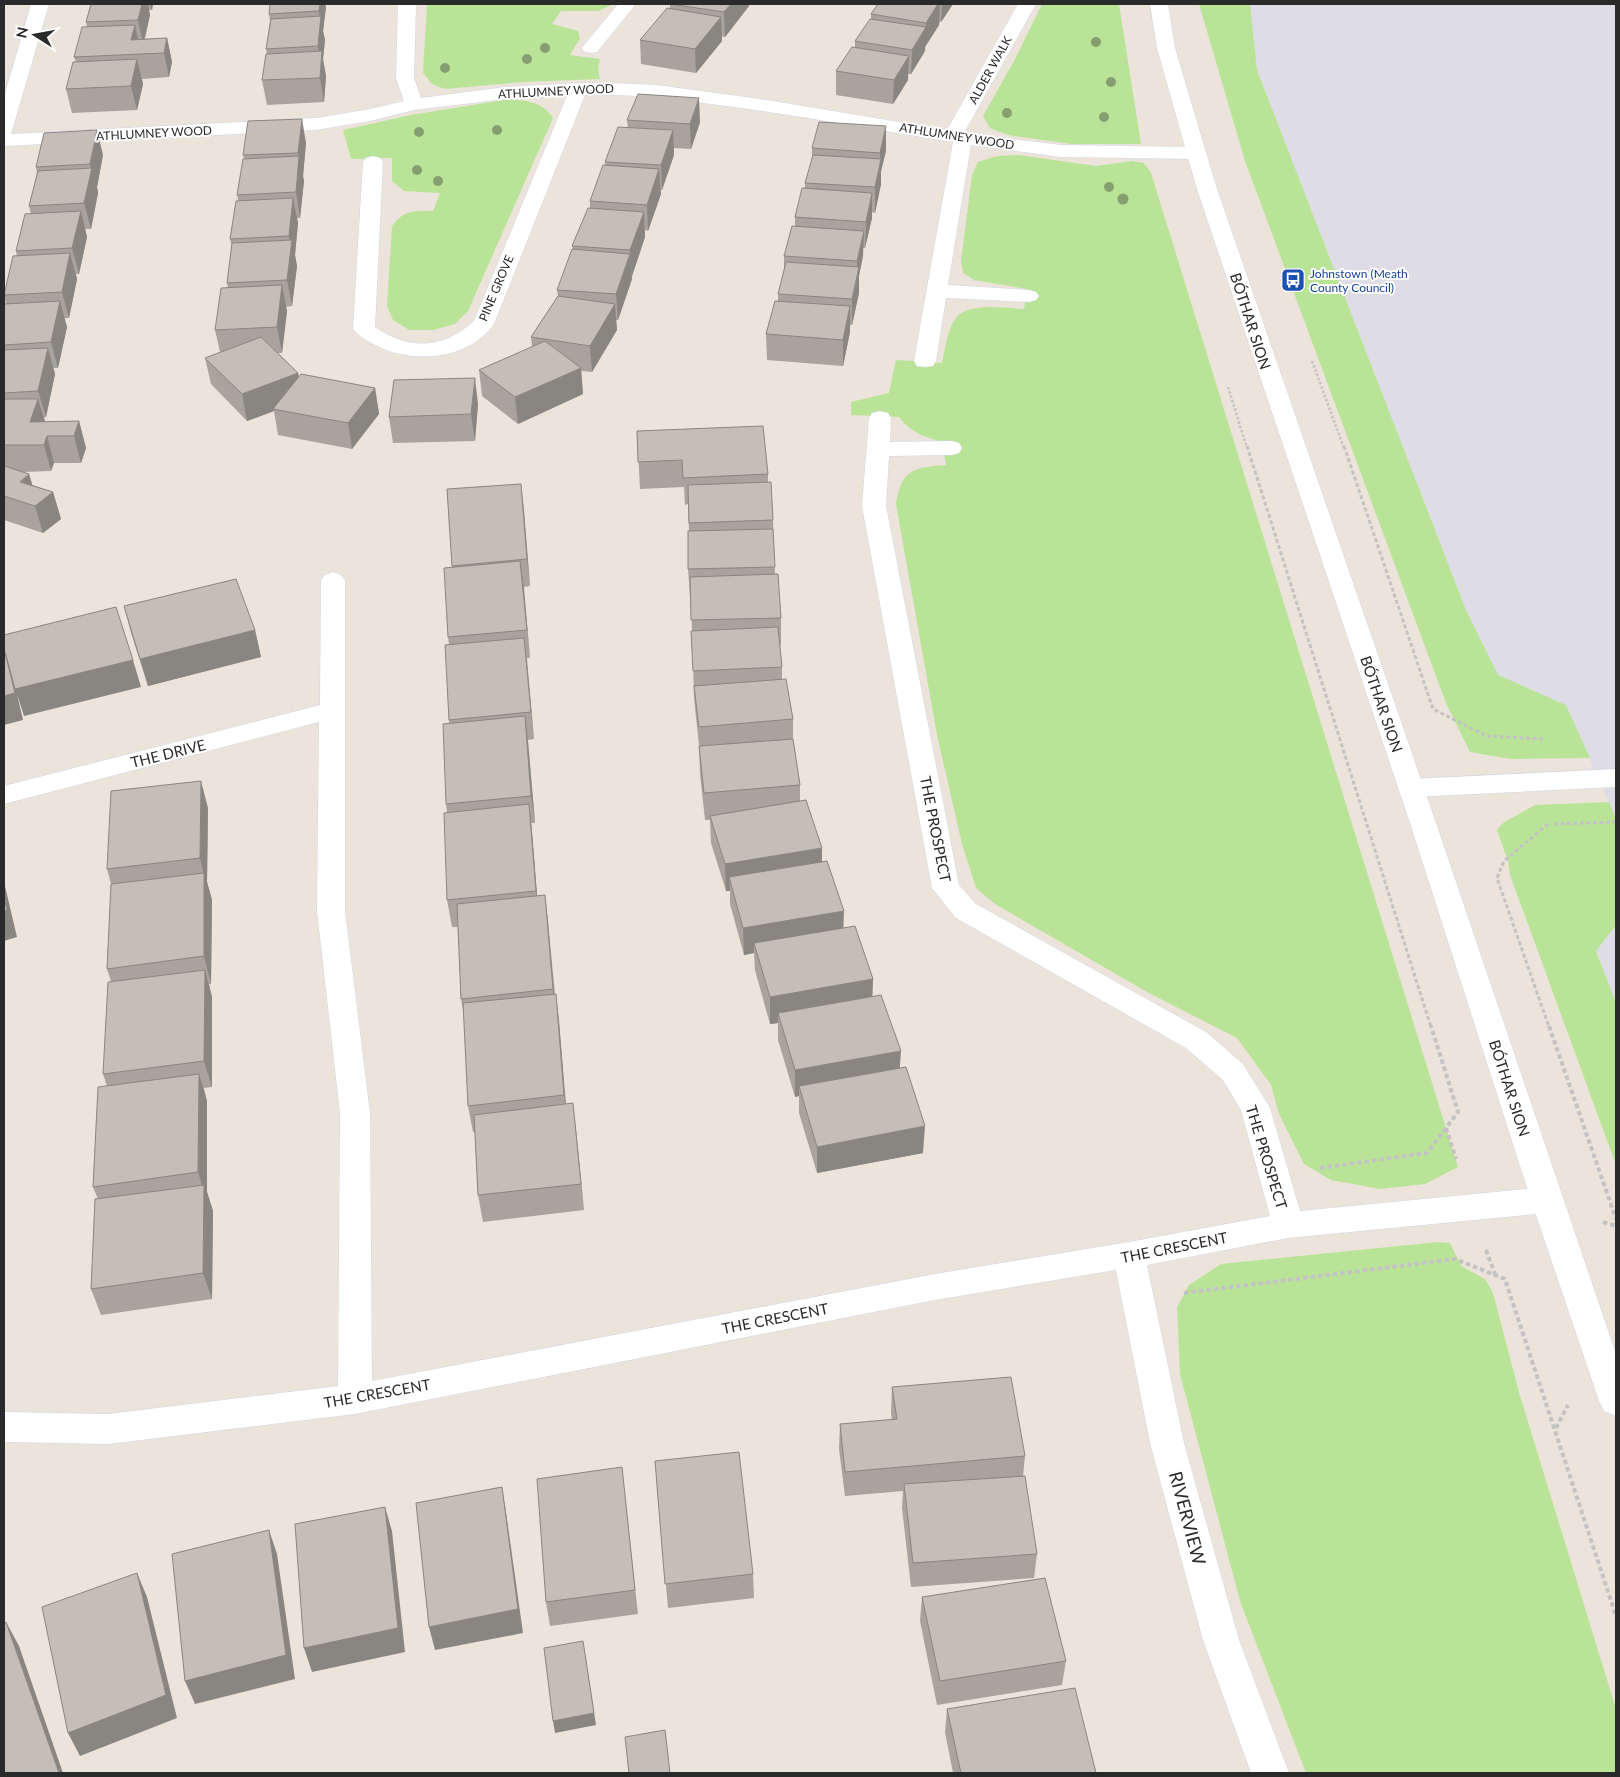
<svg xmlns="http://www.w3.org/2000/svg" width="1620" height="1777" viewBox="0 0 1620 1777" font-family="Lato,sans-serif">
<rect width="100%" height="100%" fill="#ece3db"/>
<path fill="#dedce4" d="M1250 4H1616V819L1566 705 1498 675 1466 610 1257 70Z
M1616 925V1003L1596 950Z"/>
<path fill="#b9e497" d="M427 4H614L598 11H561L552 24 578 31 580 38 570 55 600 59 598 69 600 79 523 82 445 89 432 84 423 73Z
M1042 4H1119L1141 144H1072L1008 135 990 128 983 116 1014 61Z
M1199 4H1250L1257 70 1466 610 1498 675 1566 705 1590 758 1511 759 1470 752 1446 703 1245 161Z
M510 99C528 101 543 102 553 118L468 311 455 324 433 330H409L393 320 387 306 392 226C405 209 413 211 433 211L440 193 404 191 392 181V158L351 159 343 130 411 115Z
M1019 155 1096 166 1132 161 1144 163 1151 173 1458 1167 1425 1184 1380 1189 1331 1180 1304 1164 1279 1114 1271 1085 1237 1038 1147 992 995 904 976 888 962 844 937 735 896 504C901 470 914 467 946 465L942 442C925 437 910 432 899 417L851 415V402L889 393 896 360 942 363C945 349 947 330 956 318 968 302 1007 308 1024 309L1027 289 974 280 963 273 961 261 972 175 978 162 997 156Z
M1609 802 1616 819V925L1596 951 1616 1003V1165L1510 875 1508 861 1497 830 1503 823 1535 805Z
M1438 1242 1450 1243 1461 1266 1485 1279 1493 1293 1520 1396 1616 1709V1773H1306L1240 1601 1180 1374 1177 1307 1189 1285 1221 1264Z"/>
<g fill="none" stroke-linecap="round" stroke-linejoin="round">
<g stroke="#d1d6e3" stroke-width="1">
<path id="lane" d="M1616 769V787L1411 797 1402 794 1398 788 1402 782 1411 779Z"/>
</g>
<g stroke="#d1d6e3" stroke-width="1">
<path id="street" d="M31 4H49L11 134 316 118 370 109 404 101 396 78 398 4H416L414 78 421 98 505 87 579 83H612L657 85 760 99 947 130 1018 4H1036L964 133 1061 145 1196 147 1203 149 1206 153 1203 157 1196 159 1061 157 971 145 948 285 1029 290 1036 292 1039 296 1036 300 1029 302 946 298 936 361 933 366 925 367 917 366 914 361 953 142C877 130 802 116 726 106 679 100 633 93 585 95L494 324C468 361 411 364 375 345 367 341 359 336 353 329L363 162 366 158 373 156 380 158 383 162 375 327C409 351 443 349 474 321L567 96 505 99 414 110 370 121 316 130 4 146V97Z
M618 4H636L597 52 591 53 585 52 582 48 585 44Z
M880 411 888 413 891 418 890 442 951 441 959 443 962 448 959 453 951 455 889 456 886 506 959 885 976 904 1206 1032 1243 1064 1270 1108 1300 1211 1547 1187 1558 1191 1563 1200 1558 1209 1547 1213 1288 1238 1147 1265 1184 1443 1239 1640 1289 1773H1251L1203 1640 1150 1443 1116 1270 935 1300 355 1414 108 1444 4 1442V1412L108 1414 338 1386 340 1113 317 911 319 722 4 804V786L320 705 321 580 325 575 333 572 341 575 345 580V911L370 1113 372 1381 935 1274 1129 1242 1270 1216 1241 1110 1223 1080 1186 1048 956 918 932 888 862 506 869 418 872 413Z"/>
</g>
<g stroke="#d1d6e3" stroke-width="1">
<path id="secondary" d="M1150 4H1168L1175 48 1216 186 1436 823 1616 1354V1416L1604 1411 1599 1401 1531 1200 1410 823 1196 186 1157 48Z"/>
</g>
<path stroke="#c3c3c3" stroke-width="2.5" stroke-dasharray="2.5 2" stroke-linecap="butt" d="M1312 361 1344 448
M1228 387 1247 448"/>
<path stroke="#c3c3c3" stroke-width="3" stroke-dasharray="4 2.5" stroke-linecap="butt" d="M1247 446 1431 1027
M1344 446 1433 709 1487 736 1544 739
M1548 824 1504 861 1497 878 1549 1027
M1554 824 1616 822"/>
<path stroke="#c3c3c3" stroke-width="4" stroke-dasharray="4.5 3" stroke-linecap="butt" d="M1549 1026 1616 1219
M1446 1128 1456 1159
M1320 1168 1427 1153 1458 1112 1431 1026
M1603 1222 1616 1226
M1486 1250 1495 1274
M1184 1293 1455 1259 1505 1279 1616 1616
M1556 1428 1568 1405"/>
<use href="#lane" fill="#fff" fill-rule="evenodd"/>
<use href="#street" fill="#fff" fill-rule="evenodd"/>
<use href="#secondary" fill="#fff" fill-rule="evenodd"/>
</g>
<g fill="#859f70">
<circle cx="1096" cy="42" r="5"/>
<circle cx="545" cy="48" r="5"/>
<circle cx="527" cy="59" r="5"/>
<circle cx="445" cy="68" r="5"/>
<circle cx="1111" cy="82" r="5"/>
<circle cx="1007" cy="113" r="5"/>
<circle cx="1104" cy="117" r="5"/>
<circle cx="497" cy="130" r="5"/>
<circle cx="419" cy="132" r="5"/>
<circle cx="417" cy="170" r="5"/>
<circle cx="438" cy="181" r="5"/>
<circle cx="1109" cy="187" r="5"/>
<circle cx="1123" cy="199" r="5.5"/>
</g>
<path fill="#a9a39d" d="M91 4H153L152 10H149L150 15 145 39 167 38 172 62 169 77 142 79 143 84 137 110 72 113 66 89 76 62 74 57 87 27 86 22Z
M670 4H749V6L725 37 721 36 722 41 696 73 641 64 640 40 670 9Z
M878 4H953L941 22 940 21 939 25 925 47V51L911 74H908V80L893 104 836 95V71L855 48V41L871 19V14Z
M326 7 323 31 325 40 323 59 326 76 324 102 267 105 262 80 267 54 266 49 270 21 269 14Z
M627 120 700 122 691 149 674 148V155L662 190H660L661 194 648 231 645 230V237L632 276V279L618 320H616L617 330 592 372 581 371 583 394 518 424 482 396 479 370 532 347 531 337 558 296 557 290 573 250 572 246 590 208V201L605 165V162L628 128Z
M886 126V151L881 171V184L875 213 872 212V218L865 248H863V256L859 275V293L852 325H850V332L843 366 767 360 766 334 778 301V294L784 270V256L795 226V217L805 188V183L812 158V148Z
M306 143 303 176 304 181 300 218H297L298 223 295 255 297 266 292 306 286 307 287 311 282 353H278L298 373 299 377 375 388 379 414 352 449 278 435 274 411 247 421 211 384 205 358 220 352 215 330 228 288 227 283 232 246 230 239 238 200 237 195 244 159 243 155Z
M103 155 97 187 98 193 91 229H85L87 237 79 274H76L77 279 69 318H64L67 327 58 368H53L55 374 46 417 44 418 45 422 79 421 86 448 81 463H54L51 471 23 472 29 474 32 485 53 492 61 519 43 533 4 520V304H6L4 294 17 256 16 251 31 214 29 206 37 173 36 167Z
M478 404 475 441 393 443 389 417Z
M637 431 768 474V482L773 520 775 574 781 618V645H780L782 667V679L793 719V739L800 785V801L822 862 843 928 873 979 872 996 900 1068 923 1153 817 1173 799 1113V1096L795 1097 778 1040V1023L770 1024 755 970 754 953 744 955 730 904V891H726L711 843 710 820H705L700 774 699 746 694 698 691 596H690L688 569 689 531 688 504 685 505 684 487 640 489Z
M521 484 530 586 523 587 530 658H527L534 739 528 740 535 823H531L537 896 545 895 548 922 555 994 559 1021 566 1104 576 1130 584 1210 483 1222 478 1195 475 1132H473L468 1106 464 1016 461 999 458 927H452L447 900V812L446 804 449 723V644L448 637 452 567 447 489Z
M124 606 255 630 261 657 148 686 131 633Z
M208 808 207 882 212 900 211 984H209L212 997V1087L204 1088 207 1101V1192L213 1211 212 1299 101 1315 91 1289 98 1199 93 1187 107 1086 103 1074 111 981 107 969 111 884 107 869Z
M892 1387 1025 1456 1023 1476 1037 1554 1034 1578 911 1587 902 1508 903 1491 845 1496 839 1449 840 1424 892 1420 891 1413Z
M655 1461 753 1574 754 1598 668 1608Z
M622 1467 638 1614 550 1626 546 1602Z
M922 1597 1066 1661 1062 1685 937 1705 920 1621Z
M947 1709 1096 1773H953L945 1732Z"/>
<path fill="#898580" d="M142 4H148L150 15 143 44 138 20Z
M150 4H153L152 10Z
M320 4H325L326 7 323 31 325 40 323 59 326 76 324 102 320 78 321 63 318 46 320 21 319 11Z
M731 4H749V6L725 37 724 12Z
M938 4H940L939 25 925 47 926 23Z
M942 4H953L941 22Z
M721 17 722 41 696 73 695 49Z
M135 25 140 49 131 40Z
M926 27 925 51 911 74 912 50Z
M167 38 172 62 169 77 164 53Z
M909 56 908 80 893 104 894 80Z
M137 59 143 84 137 110 131 86Z
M699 98 700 122 691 149 690 124Z
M302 119 306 143 303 176 304 181 300 218 296 192 299 158 298 153Z
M886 126V151L881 171V184L875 213V187L880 166V153Z
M97 130 103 155 97 187 98 193 91 229 84 203 91 171 90 164Z
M673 130 674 155 662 190 661 165Z
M659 169 661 194 648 231 647 205Z
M872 193V218L865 248 866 222Z
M293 198 298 223 295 255 297 266 292 306 287 280 291 247 289 236Z
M81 211 87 237 79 274 72 248Z
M644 212 645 237 632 276 630 250Z
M864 231 863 256 859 276V293L852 325V299L857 279V261Z
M70 253 77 279 69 318 62 292Z
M630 254 632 279 618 320 616 294Z
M282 285 287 311 282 353 277 327Z
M60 301 67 327 58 368 51 342Z
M615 304 617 330 592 372 590 346Z
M850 306V332L843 366V340Z
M48 348 55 374 46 417 38 391Z
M581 368 583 394 518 424 515 397Z
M298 373 303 399 273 409 274 411 247 421 242 394Z
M475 378 478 404 475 441 471 414Z
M375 388 379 414 352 449 348 423Z
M38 399 46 425 30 422Z
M79 421 86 448 81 463 74 436Z
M47 436 54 463 51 471 44 445Z
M29 474 37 500 20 482Z
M521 484 524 510 530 586 527 559Z
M53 492 61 519 43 533 35 506Z
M520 561 524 588 530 658 527 630Z
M255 630 261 657 148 686 140 659Z
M524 638 527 665 534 739 531 712Z
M5 652 133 660 141 687 24 716 17 694 23 720 4 725Z
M525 716 528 743 535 823 531 796Z
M201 781 208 808 207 882 212 900 211 984 204 956V876L200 858Z
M529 804 532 831 539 919 536 891Z
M822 848V875L729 877 730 891H726L725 864Z
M4 882 17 937 4 941Z
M545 895 548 922 556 1016 553 989Z
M844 911 843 938 754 943V953L744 955 743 928Z
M205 970 212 997V1087L204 1061Z
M873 979 872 1006 778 1013V1023L770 1024V997Z
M556 994 559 1021 567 1122 564 1095Z
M901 1051 899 1078 799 1086V1096L795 1097V1070Z
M199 1074 207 1101V1192L213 1211 212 1299 203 1273 204 1192 198 1172Z
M573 1103 576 1130 584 1210 581 1184Z
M925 1126 923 1153 817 1173V1147Z
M502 1487 506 1512 523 1633 435 1650 429 1627Z
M385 1507 392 1531 405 1652 312 1672 304 1648Z
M269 1530 277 1554 295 1679 195 1704 185 1681Z
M137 1573 147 1597 177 1718 80 1756 68 1733Z
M6 1622 19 1646 63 1773H59Z
M583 1641 596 1725 555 1733 553 1721Z"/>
<path fill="#c4beb7" stroke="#898580" d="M91 4H142L138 20 86 22Z
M270 4H320L319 11 269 14Z
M670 4H731L724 12Z
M878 4H938L926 23 871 14Z
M667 8 721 17 695 49 640 40Z
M321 16 318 46 266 49 271 19Z
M870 19 926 27 912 50 855 41Z
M135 25 131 40 167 38 164 53 74 57 82 27Z
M852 47 909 56 894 80 836 71Z
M322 51 320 78 262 80 266 54Z
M137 59 131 86 66 89 73 62Z
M638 94 699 98 690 124 627 120Z
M302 119 298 153 243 155 248 121Z
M819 122 886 126 880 153 812 148Z
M618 127 673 130 661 165 605 162Z
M97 130 90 164 36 167 44 133Z
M813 155 881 159 875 187 805 183Z
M299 156 296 192 237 195 243 159Z
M603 165 659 169 647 205 590 201Z
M92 168 84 203 29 206 38 171Z
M802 188 872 193 866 222 795 217Z
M293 198 289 236 230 239 236 201Z
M588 208 644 212 630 250 572 246Z
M81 211 72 248 16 251 25 214Z
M792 226 864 231 857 261 784 256Z
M292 240 287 280 227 283 232 243Z
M572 249 630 254 616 294 557 290Z
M70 253 62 292 4 295 13 256Z
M786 262 859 267 852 299 778 294Z
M282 285 277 327 215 330 221 288Z
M558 296 615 304 590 346 531 337Z
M60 301 51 342 4 345V304Z
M775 301 850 306 843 340 766 334Z
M261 337 298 373 242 394 205 358Z
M545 341 581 368 515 397 479 370Z
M48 348 38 391 4 393V350Z
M301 374 375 388 348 423 273 409Z
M475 378 471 414 389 417 394 380Z
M4 399H38L30 422 79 421 74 436H47L44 445H4Z
M763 426 768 474 683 478 682 460 638 462 637 431Z
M4 466 29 474 20 482 53 492 35 506 4 496Z
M771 482 773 520 689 523 688 485Z
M521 484 527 559 452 566 447 489Z
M773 529 775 567 688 569V531Z
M520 561 527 630 448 637 444 568Z
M778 574 781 618 691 620 690 577Z
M236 579 255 630 140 659 124 606Z
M116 607 133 660 15 689 5 652 15 693 4 696V635Z
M778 627 782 667 693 671 691 631Z
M524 638 531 712 449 720 445 645Z
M786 679 793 719 699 727 694 686Z
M525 716 531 796 446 804 443 724Z
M793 739 800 785 704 793 699 746Z
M201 781 200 858 107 869 111 791Z
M806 800 822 848 725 864 710 816Z
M529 804 536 891 447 900 444 813Z
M827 861 844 911 743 928 729 877Z
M204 873V956L107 969 111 884Z
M545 895 553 989 461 999 457 904Z
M4 896 7 910 4 911Z
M855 926 873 979 770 997 754 943Z
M205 970 204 1061 103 1074 108 982Z
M556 994 564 1095 468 1106 463 1003Z
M881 995 901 1051 795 1070 778 1013Z
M906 1067 925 1126 817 1147 799 1086Z
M199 1074 198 1172 93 1187 98 1087Z
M573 1103 581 1184 478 1195 474 1115Z
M204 1185 203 1273 91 1289 95 1199Z
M1011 1377 1025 1456 845 1472 840 1424 897 1419 892 1387Z
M739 1452 753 1574 665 1584 655 1461Z
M622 1467 635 1590 546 1602 537 1479Z
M1025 1476 1037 1554 913 1563 904 1484Z
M502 1487 518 1609 429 1627 416 1503Z
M385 1507 398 1628 304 1648 295 1524Z
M269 1530 286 1655 185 1681 172 1554Z
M137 1573 166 1695 68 1733 42 1607Z
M1045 1578 1066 1661 940 1681 922 1597Z
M6 1622 59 1773H4V1624Z
M583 1641 594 1713 553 1721 544 1648Z
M1075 1688 1096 1773H961L947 1709Z
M665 1730 670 1773H629L625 1737Z"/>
<defs>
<g id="bus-square" transform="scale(1.25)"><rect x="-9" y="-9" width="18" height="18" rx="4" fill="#1a4fb4" stroke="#fff"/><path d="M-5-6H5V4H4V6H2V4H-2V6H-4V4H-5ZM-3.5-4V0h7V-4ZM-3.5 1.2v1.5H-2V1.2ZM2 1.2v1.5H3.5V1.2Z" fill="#fff"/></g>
</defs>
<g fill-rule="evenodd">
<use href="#bus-square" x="1293" y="280"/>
</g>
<g text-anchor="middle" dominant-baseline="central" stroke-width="4" stroke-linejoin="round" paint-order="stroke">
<g font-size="12" fill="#2a2a2a" stroke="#fff">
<text transform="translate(990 70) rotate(-61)">ALDER WALK</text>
<text transform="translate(556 91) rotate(-3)">ATHLUMNEY WOOD</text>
<text transform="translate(154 133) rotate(-3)">ATHLUMNEY WOOD</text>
<text transform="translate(957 136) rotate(9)">ATHLUMNEY WOOD</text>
<text transform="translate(496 288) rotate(-67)">PINE GROVE</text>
</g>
<g font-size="12" fill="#164399" stroke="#fff" text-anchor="start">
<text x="1310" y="273">Johnstown (Meath<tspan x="1310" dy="14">County Council)</tspan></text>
</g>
<g font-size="15" fill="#2a2a2a" stroke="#fff">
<text transform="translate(1251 321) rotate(72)">BÓTHAR SION</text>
<text transform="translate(1382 704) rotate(71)">BÓTHAR SION</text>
<text transform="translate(168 753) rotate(-14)">THE DRIVE</text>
<text transform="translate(936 829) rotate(79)">THE PROSPECT</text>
<text transform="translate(1510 1088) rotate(72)">BÓTHAR SION</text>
<text transform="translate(1267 1157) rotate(73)">THE PROSPECT</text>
<text transform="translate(1174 1247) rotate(-11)">THE CRESCENT</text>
<text transform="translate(775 1318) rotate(-11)">THE CRESCENT</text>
<text transform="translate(377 1393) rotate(-10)">THE CRESCENT</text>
</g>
<g font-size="18" fill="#2a2a2a" stroke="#fff">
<text transform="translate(1188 1518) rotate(75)">RIVERVIEW</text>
</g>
</g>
<rect width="1620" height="1777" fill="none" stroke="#2a2a2a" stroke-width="10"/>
<g transform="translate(35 35) rotate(281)" stroke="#ffffff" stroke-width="4" paint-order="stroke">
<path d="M0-4L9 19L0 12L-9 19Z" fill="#2a2a2a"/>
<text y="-8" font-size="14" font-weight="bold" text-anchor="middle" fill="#2a2a2a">N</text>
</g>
</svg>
